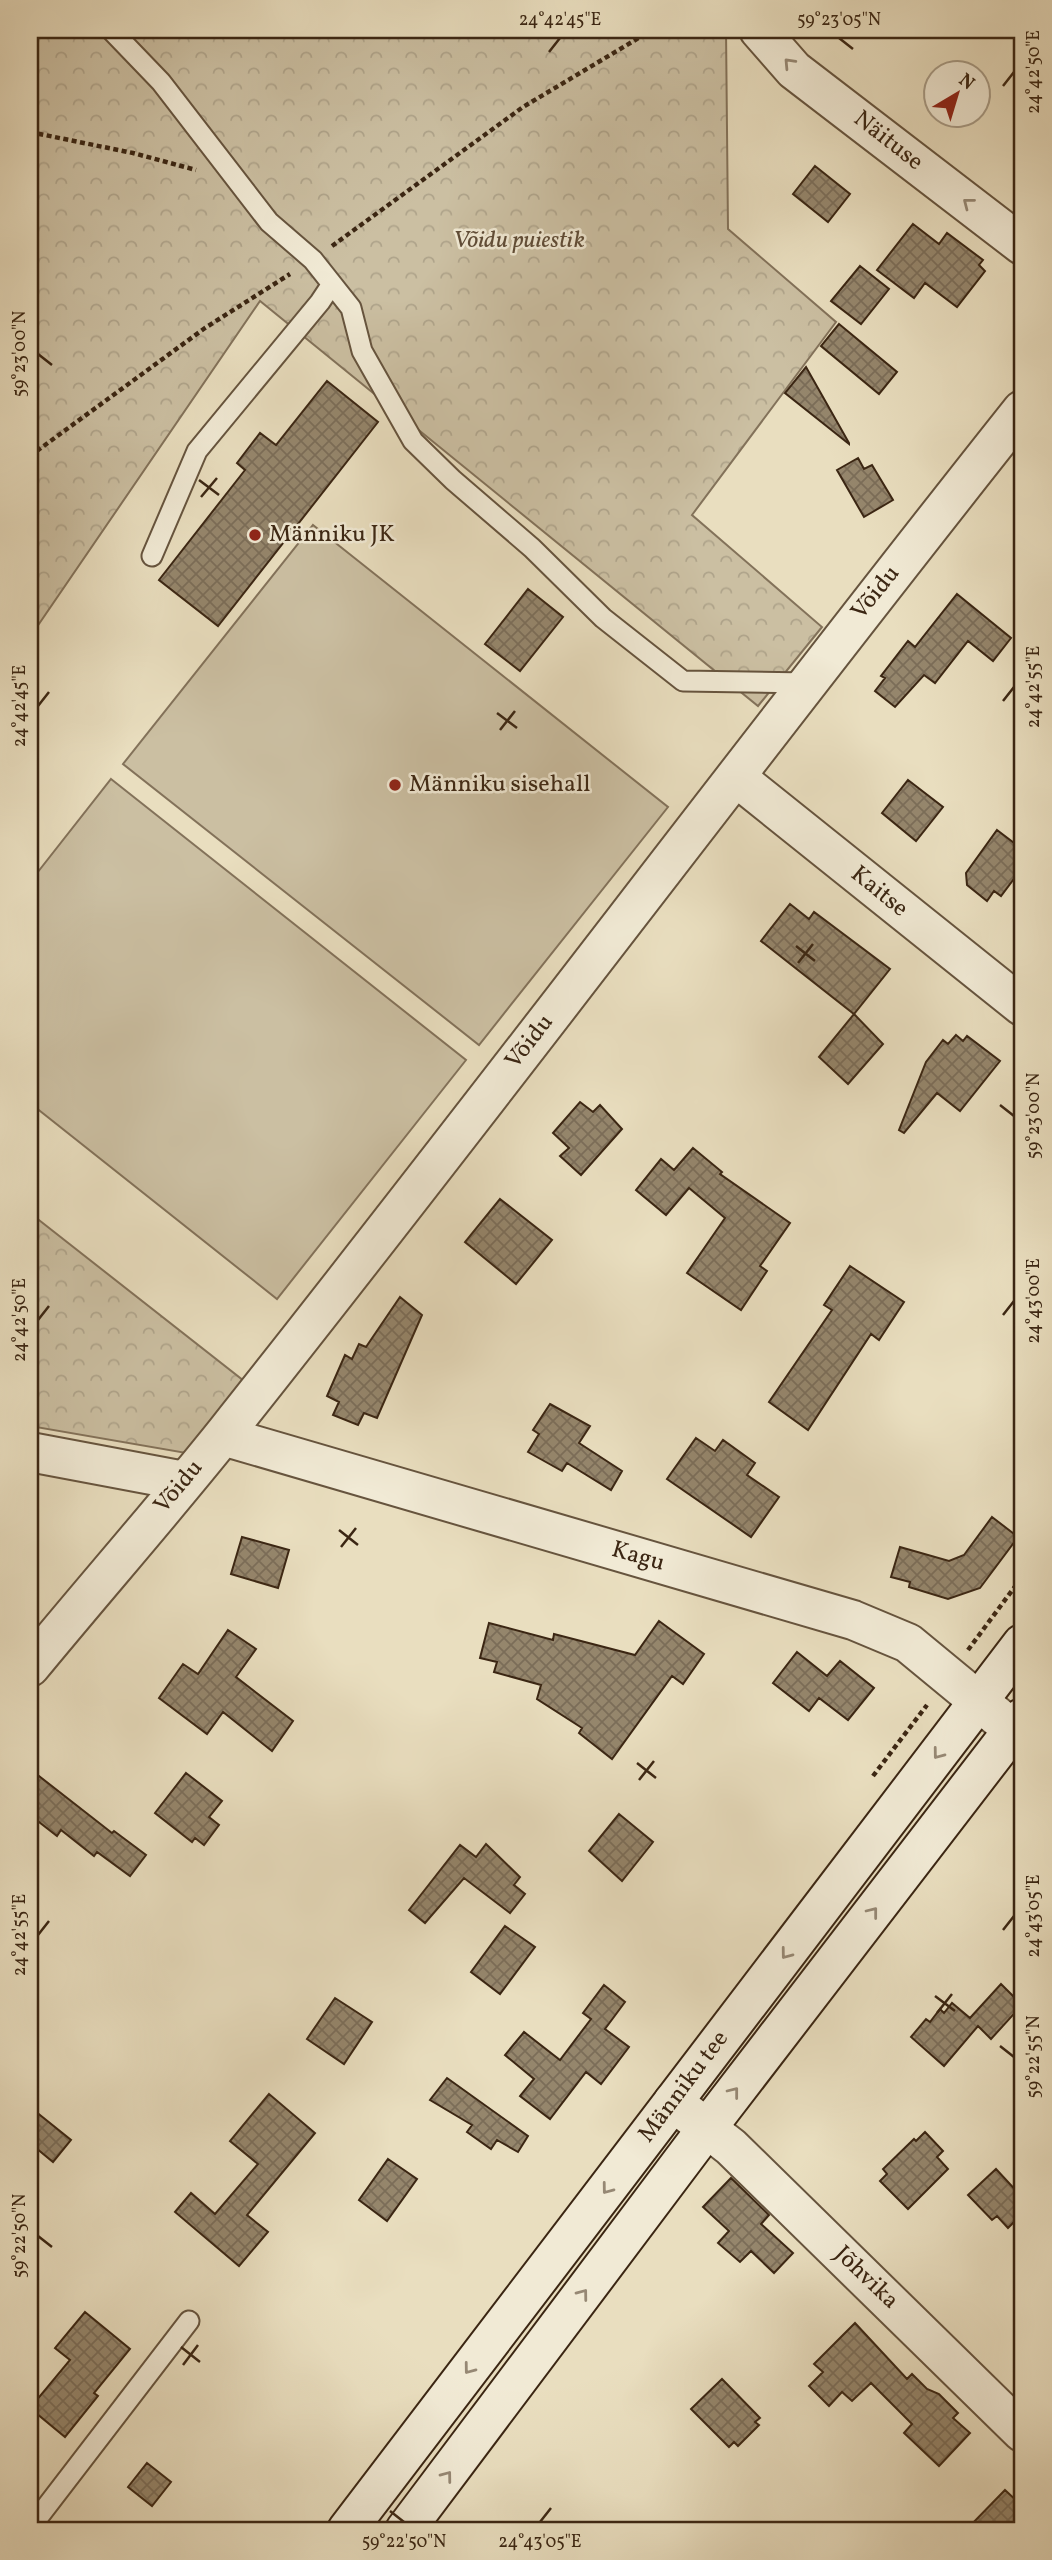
<svg xmlns="http://www.w3.org/2000/svg" width="1052" height="2560" viewBox="0 0 1052 2560" font-family="Vollkorn,serif">
<defs>
<pattern id="forest-crowns" width="20" height="18" patternUnits="userSpaceOnUse" patternTransform="scale(1.75)"><rect width="20" height="18" fill="#cbbfa2"/><path d="M2 6a3 3 0 1 1 6 0M12 15a3 3 0 1 1 6 0" fill="none" stroke="#afa48b"/></pattern>
<pattern id="building-cross-hatch" width="8" height="8" patternUnits="userSpaceOnUse" patternTransform="scale(1.75)"><rect width="8" height="8" fill="#95866c"/><path d="M0 0l8 8M0 8l8-8" fill="none" stroke="#7b6d58"/></pattern>
</defs>
<rect width="100%" height="100%" fill="#e9debf"/>
<filter id="stains"><feTurbulence type="fractalNoise" baseFrequency=".00286" numOctaves="4"/><feColorMatrix values="0 0 0 0 .2 0 0 0 0 .09 0 0 0 0 .02 0 0 0 .5 -.17"/></filter>
<radialGradient id="worn" r=".72"><stop offset=".6" stop-color="#630" stop-opacity="0"/><stop offset="1" stop-color="#630" stop-opacity=".3"/></radialGradient>
<path fill="url(#forest-crowns)" stroke="#83725a" stroke-width="2" d="M30 30H726L728 229 836 322 692 515 822 627 758 706 260 301 30 637Z
M30 1213 244 1381 186 1453 30 1426Z"/>
<path fill="#cbbfa2" stroke="#83725a" stroke-width="2" d="M313 525 668 807 479 1045 123 764Z
M111 779 466 1060 277 1299 30 1103V882Z"/>
<path fill="url(#building-cross-hatch)" stroke="#3b2613" stroke-width="2" d="M815 166 850 194 828 222 793 194Z
M913 224 939 244 947 233 983 260 979 265 985 271 957 307 925 283 914 298 877 270Z
M860 266 889 289 861 324 831 301Z
M839 324 897 372 879 394 821 346Z
M806 367 849 443V444L785 393Z
M327 381 378 422 218 626 159 580 245 470 237 463 260 433 276 445Z
M858 458 864 469 872 465 893 500 864 517 837 470Z
M528 589 563 617 520 671 485 644Z
M957 594 1011 638 993 661 968 641 935 683 924 675 895 707 875 691 885 678 881 676 908 641 915 647Z
M908 780 943 807 916 841 882 813Z
M997 830 1022 849V868L1001 896 994 891 987 901 967 885 966 873Z
M790 904 809 919 814 912 890 969 854 1014 761 941Z
M854 1014 883 1044 848 1084 819 1057Z
M956 1035 963 1041 967 1036 1000 1061 960 1111 937 1093 904 1133 899 1130 926 1062 943 1040 948 1044Z
M580 1102 593 1112 600 1105 622 1129 581 1175 560 1156 569 1148 553 1133Z
M693 1148 722 1172 720 1174 790 1223 760 1266 767 1271 741 1310 687 1273 725 1218 689 1188 666 1215 636 1190 661 1159 674 1170Z
M500 1199 552 1240 516 1284 465 1242Z
M850 1266 904 1302 879 1340 871 1334 808 1430 769 1402 832 1310 824 1305Z
M400 1297 422 1315 377 1418 364 1413 358 1425 333 1415 339 1402 327 1396 345 1355 352 1359 359 1344 366 1347Z
M550 1404 590 1426 579 1443 622 1471 611 1490 567 1463 562 1471 528 1452 539 1434 533 1430Z
M696 1438 715 1451 723 1440 755 1463 747 1475 779 1497 751 1537 667 1479Z
M992 1517 1018 1537 980 1588 948 1599 909 1587 910 1582 891 1577 900 1547 949 1561 964 1555Z
M242 1537 289 1550 278 1588 231 1574Z
M659 1621 704 1654 683 1684 672 1676 612 1759 579 1733 582 1728 537 1699 541 1685 494 1672 497 1662 480 1658 489 1623 553 1640 554 1634 635 1655Z
M228 1630 256 1649 236 1677 293 1721 272 1751 223 1712 207 1734 159 1698 183 1664 198 1674Z
M797 1652 827 1676 840 1661 874 1688 848 1720 819 1698 809 1711 773 1683Z
M30 1769 112 1833 114 1831 146 1855 130 1876 97 1852 94 1856 61 1830 57 1836 30 1815Z
M186 1773 222 1801 209 1817 219 1825 204 1845 195 1838 192 1842 155 1813Z
M619 1814 653 1842 622 1881 589 1851Z
M486 1844 520 1877 514 1885 525 1894 510 1913 464 1878 425 1923 409 1910 460 1845 476 1857Z
M505 1926 535 1947 500 1994 471 1972Z
M1001 1984 1022 2005 991 2039 978 2026 944 2066 911 2037 926 2019 930 2022 940 2009 944 2013 952 2003 970 2018Z
M604 1985 625 2002 605 2029 629 2047 601 2084 586 2072 550 2119 520 2096 534 2079 505 2055 524 2032 560 2060 591 2019 583 2013Z
M335 1998 372 2022 344 2064 307 2039Z
M447 2078 528 2136 518 2152 497 2140 491 2149 467 2132 472 2125 430 2100Z
M269 2094 315 2133 247 2215 268 2232 239 2266 175 2212 191 2193 215 2214 258 2164 230 2141Z
M30 2107 71 2140 53 2162 30 2143Z
M925 2132 943 2151 937 2157 948 2169 908 2209 880 2181 887 2174 883 2169 914 2139 916 2141Z
M388 2159 417 2179 387 2221 359 2200Z
M996 2169 1022 2197V2214L1008 2228 997 2216 992 2220 968 2195Z
M731 2178 769 2215 761 2224 793 2253 774 2273 751 2251 740 2262 718 2243 729 2231 703 2207Z
M85 2312 130 2349 94 2393 98 2396 65 2437 30 2408 70 2360 55 2348Z
M855 2323 907 2379 912 2374 927 2389 939 2394 958 2413 953 2418 970 2433 939 2466 904 2433 912 2424 871 2383 852 2401 842 2392 829 2406 809 2386 823 2372 814 2364Z
M722 2379 760 2418 755 2422 759 2425 738 2446 734 2442 729 2447 691 2409Z
M147 2463 171 2482 152 2506 128 2487Z
M1005 2490 1022 2506V2530H966Z"/>
<g fill="none" stroke-linecap="round" stroke-linejoin="round">
<g stroke="#66543e" stroke-width="23">
<path id="lane" d="M111 30 161 82 269 222 313 260 351 308 362 351 413 441 453 480 532 548 603 618 683 681 808 683
M152 556 197 451 320 302 332 284
M30 2528 189 2321"/>
</g>
<g stroke="#66543e" stroke-width="42">
<path id="street" d="M759 30 794 70 1022 245
M736 777 1022 1006
M223 1436 853 1620 908 1643 1022 1737
M30 1452 184 1481
M30 1667C95 1588 162 1512 226 1432 495 1094 753 748 1022 410
M673 2102 731 2147 1022 2432"/>
</g>
<g stroke="#3b2613" stroke-width="42">
<path id="secondary" d="M347 2530 1022 1644
M405 2530 707 2128 1022 1718"/>
</g>
<path stroke="#3b2613" stroke-width="4.5" stroke-dasharray="5 3.5" stroke-linecap="butt" d="M685 30 706 34 726 32
M30 132 133 153 196 170
M332 246 523 107 652 30
M30 456 205 328 290 274
M968 1650 1022 1577
M873 1776 927 1705"/>
<use href="#lane" stroke="#f1ead5" stroke-width="19"/>
<use href="#street" stroke="#f1ead5" stroke-width="38"/>
<use href="#secondary" stroke="#f1ead5" stroke-width="38"/>
</g>
<defs><path id="oneway-chevron" d="M-2-3.5L2.5 0L-2 3.5" fill="none" stroke-width="1.6" stroke-linecap="round" stroke-linejoin="round" transform="scale(1.75)"/></defs>
<g stroke="#968874">
<use href="#oneway-chevron" transform="translate(789 63) rotate(-133)"/>
<use href="#oneway-chevron" transform="translate(968 203) rotate(-142)"/>
<use href="#oneway-chevron" transform="translate(938 1754) rotate(127)"/>
<use href="#oneway-chevron" transform="translate(873 1912) rotate(-52)"/>
<use href="#oneway-chevron" transform="translate(786 1954) rotate(127)"/>
<use href="#oneway-chevron" transform="translate(734 2092) rotate(-52)"/>
<use href="#oneway-chevron" transform="translate(607 2189) rotate(127)"/>
<use href="#oneway-chevron" transform="translate(583 2294) rotate(-53)"/>
<use href="#oneway-chevron" transform="translate(469 2369) rotate(127)"/>
<use href="#oneway-chevron" transform="translate(447 2476) rotate(-53)"/>
</g>
<path fill="none" stroke="#3b2613" stroke-width="2.5" d="M839 38 853 49M549 52 560 38M1003 86 1014 72M38 354 52 365M199 480 219 495M201 497 217 478M1003 701 1014 687M38 706 49 692M497 713 517 728M500 730 515 711M796 946 815 961M798 963 813 944M1000 1105 1014 1116M1003 1315 1014 1301M38 1320 49 1306M339 1530 358 1545M341 1547 356 1528M637 1763 656 1778M639 1780 654 1761M1003 1930 1014 1916M38 1935 49 1921M935 1996 955 2011M937 2013 952 1994M1000 2046 1014 2057M38 2236 52 2247M181 2347 200 2362M183 2365 198 2345M390 2511 404 2522M540 2522 551 2508"/>
<g fill="#8f2418" stroke="#f1ead5" stroke-width="2.5">
<circle cx="255" cy="535" r="7"/>
<circle cx="395" cy="785" r="7"/>
</g>
<g text-anchor="middle" dominant-baseline="central" stroke-width="5" stroke-linejoin="round" paint-order="stroke">
<g font-size="24" fill="#3b2613" stroke="#f1ead5">
<text transform="translate(888 141) rotate(38)">Näituse</text>
<text transform="translate(876 593) rotate(-51)">Võidu</text>
<text transform="translate(879 892) rotate(39)">Kaitse</text>
<text transform="translate(530 1042) rotate(-52)">Võidu</text>
<text transform="translate(179 1487) rotate(-50)">Võidu</text>
<text transform="translate(638 1557) rotate(16)">Kagu</text>
<text transform="translate(684 2087) rotate(-53)">Männiku tee</text>
<text transform="translate(866 2278) rotate(44)">Jõhvika</text>
</g>
<g font-size="24" font-style="italic" fill="#5f4c37" stroke="#f1ead5">
<text x="519" y="241">Võidu puiestik</text>
</g>
<g font-size="24" fill="#3b2613" stroke="#f1ead5" text-anchor="start">
<text x="269" y="535">Männiku JK</text>
<text x="409" y="785">Männiku sisehall</text>
</g>
</g>
<rect width="1052" height="2560" fill="none" stroke="#e9debf" stroke-width="77"/>
<g transform="translate(957 94) rotate(38)"><circle r="33" fill="#f1ead5" stroke="#a89c87" stroke-width="2"/>
<path d="M0-5L12 26L0 18L-12 26Z" fill="#8f2418"/>
<text y="-10" font-size="19" font-weight="bold" text-anchor="middle" fill="#3b2613">N</text>
</g>
<rect x="38" y="38" width="976" height="2484" fill="none" stroke="#3b2613" stroke-width="2.5"/>
<g font-size="18" text-anchor="middle" fill="#3b2613">
<text x="560" y="25">24°42'45"E</text>
<text x="839" y="25">59°23'05"N</text>
<text transform="translate(1033 72) rotate(-90)" y="6">24°42'50"E</text>
<text transform="translate(19 354) rotate(-90)" y="6">59°23'00"N</text>
<text transform="translate(1033 687) rotate(-90)" y="6">24°42'55"E</text>
<text transform="translate(19 706) rotate(-90)" y="6">24°42'45"E</text>
<text transform="translate(1033 1116) rotate(-90)" y="6">59°23'00"N</text>
<text transform="translate(1033 1301) rotate(-90)" y="6">24°43'00"E</text>
<text transform="translate(19 1320) rotate(-90)" y="6">24°42'50"E</text>
<text transform="translate(1033 1916) rotate(-90)" y="6">24°43'05"E</text>
<text transform="translate(19 1935) rotate(-90)" y="6">24°42'55"E</text>
<text transform="translate(1033 2057) rotate(-90)" y="6">59°22'55"N</text>
<text transform="translate(19 2236) rotate(-90)" y="6">59°22'50"N</text>
<text x="404" y="2547">59°22'50"N</text>
<text x="540" y="2547">24°43'05"E</text>
</g>
<rect width="100%" height="100%" filter="url(#stains)"/>
<rect width="100%" height="100%" fill="url(#worn)"/>
</svg>
